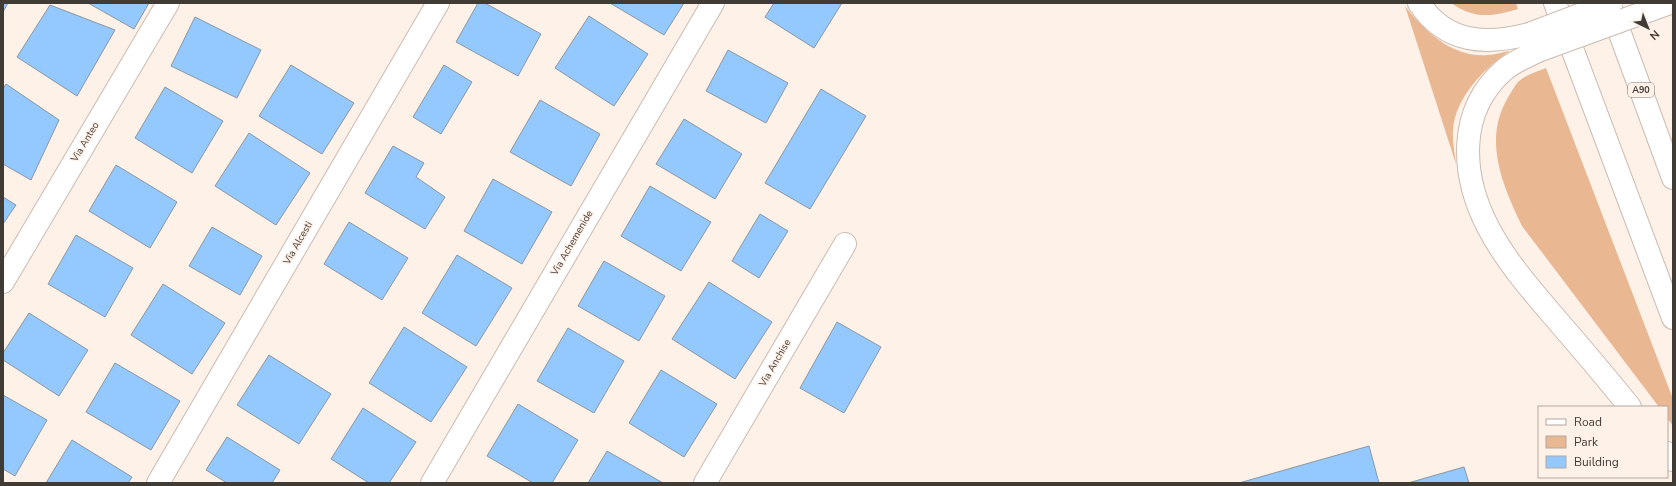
<svg xmlns="http://www.w3.org/2000/svg" width="1676" height="486" viewBox="0 0 1676 486" font-family="'Nunito Sans',sans-serif">
<rect width="100%" height="100%" fill="#fef1e8"/>
<path fill="#e9b792" d="M1451 3H1516L1518 9C1491 17 1474 19 1451 3Z
M1405 6C1425 32 1453 58 1488 55 1495 55 1502 52 1510 51 1484 68 1455 98 1453 130 1452 141 1455 153 1456 164Z
M1546 68 1673 399V426L1667 418V407H1659L1522 226C1504 188 1484 144 1505 103 1509 96 1513 88 1518 82 1525 75 1536 72 1546 68Z"/>
<path fill="#93c9fe" stroke="#8a96a2" d="M3 3H8L3 12Z
M88 3H149L134 29Z
M478 3H485L541 34 518 76 456 42Z
M610 3H684L664 35Z
M774 3H842L814 48 765 17Z
M50 5 115 30 77 96 17 57Z
M589 16 648 54 614 106 555 68Z
M195 17 261 50 237 98 171 66Z
M728 50 788 83 766 123 706 91Z
M291 65 354 103 322 154 259 116Z
M444 65 472 82 441 134 413 117Z
M6 84 59 120 31 180 3 164V89Z
M165 87 223 121 192 173 135 138Z
M821 89 866 116 810 209 765 183Z
M540 100 600 134 571 186 510 152Z
M684 119 742 154 715 199 656 164Z
M249 133 310 173 276 225 215 186Z
M393 146 424 163 416 177 445 197 425 229 365 193Z
M116 165 177 202 150 248 89 211Z
M493 179 552 212 522 264 464 231Z
M650 186 711 222 681 271 621 236Z
M3 197 16 205 3 224Z
M760 214 788 231 759 278 732 261Z
M349 222 408 258 382 300 324 264Z
M212 227 262 256 240 295 189 266Z
M76 235 133 268 105 317 48 284Z
M457 255 512 288 476 346 422 313Z
M604 261 665 296 639 341 578 306Z
M709 282 772 322 735 379 672 339Z
M163 284 225 323 192 374 131 335Z
M29 313 88 350 59 396 3 360V353Z
M837 322 881 347 844 413 800 388Z
M404 327 467 367 431 422 369 383Z
M568 328 624 361 594 413 537 381Z
M269 355 331 394 299 444 237 405Z
M115 363 180 401 151 450 86 412Z
M661 370 717 404 684 457 629 423Z
M3 395 47 420 15 476 3 469Z
M518 404 578 440 552 483H533L487 456Z
M363 408 416 442 389 483H369L331 459Z
M227 437 280 470 272 483H227L206 470Z
M72 440 132 477 128 483H46Z
M1369 446 1379 483H1239Z
M607 451 663 483H588Z
M1464 467 1469 483H1408Z"/>
<g fill="none" stroke-linecap="round" stroke-linejoin="round">
<g stroke="#cabbb1" stroke-width="24">
<path id="minor" d="M3 282 168 3
M158 483 438 3
M432 483 713 3
M705 483 845 244"/>
</g>
<g stroke="#cabbb1" stroke-width="24">
<path id="motorway" d="M1419 3C1446 44 1486 45 1529 34
M1555 3 1673 318
M1610 6 1673 178
M1538 51C1526 57 1513 62 1504 70 1457 111 1461 175 1488 227 1504 258 1527 285 1550 312 1577 343 1604 375 1630 407
M1667 453 1673 460"/>
</g>
<use href="#minor" stroke="#fff" stroke-width="22"/>
<use href="#motorway" stroke="#fff" stroke-width="22"/>
<g stroke="#cabbb1" stroke-width="24" stroke-linecap="butt">
<path id="motorway-bridge" d="M1529 34 1611 3
M1538 51 1670 3"/>
</g>
<use href="#motorway-bridge" stroke="#fff" stroke-width="22"/>
</g>
<g text-anchor="middle" dominant-baseline="central" stroke-width="3" stroke-linejoin="round" paint-order="stroke">
<rect fill="#fef1e8" stroke="#7a726b" stroke-width="1" x="1628" y="83" width="26" height="14" rx="3"/>
<g font-size="9" font-weight="bold" fill="#413b36">
<text x="1641" y="90">A90</text>
</g>
<g font-size="10" fill="#413b36" stroke="#fef1e8">
<text transform="translate(85 142) rotate(-59)">Via Anteo</text>
<text transform="translate(298 243) rotate(-60)">Via Alcesti</text>
<text transform="translate(572 243) rotate(-60)">Via Achemenide</text>
<text transform="translate(775 363) rotate(-60)">Via Anchise</text>
</g>
</g>
<rect width="1676" height="486" fill="none" stroke="#413b36" stroke-width="8"/>
<rect x="1538" y="406" width="130" height="72" fill="#fef1e8" stroke="#b2a8a1"/>
<rect x="1546" y="419" width="20" height="6" fill="#ffffff" stroke="#b2a8a1"/>
<text x="1574" y="426" font-size="12" fill="#413b36">Road</text>
<rect x="1546" y="436" width="20" height="12" fill="#e9b792" stroke="#b2a8a1"/>
<text x="1574" y="446" font-size="12" fill="#413b36">Park</text>
<rect x="1546" y="456" width="20" height="12" fill="#93c9fe" stroke="#b2a8a1"/>
<text x="1574" y="466" font-size="12" fill="#413b36">Building</text>
<g transform="translate(1648 28) rotate(137)" stroke="#fef1e8" stroke-width="3" paint-order="stroke">
<path d="M0-3L7 15L0 10L-7 15Z" fill="#413b36"/>
<text y="-6" font-size="11" font-weight="bold" text-anchor="middle" fill="#413b36">N</text>
</g>
</svg>
